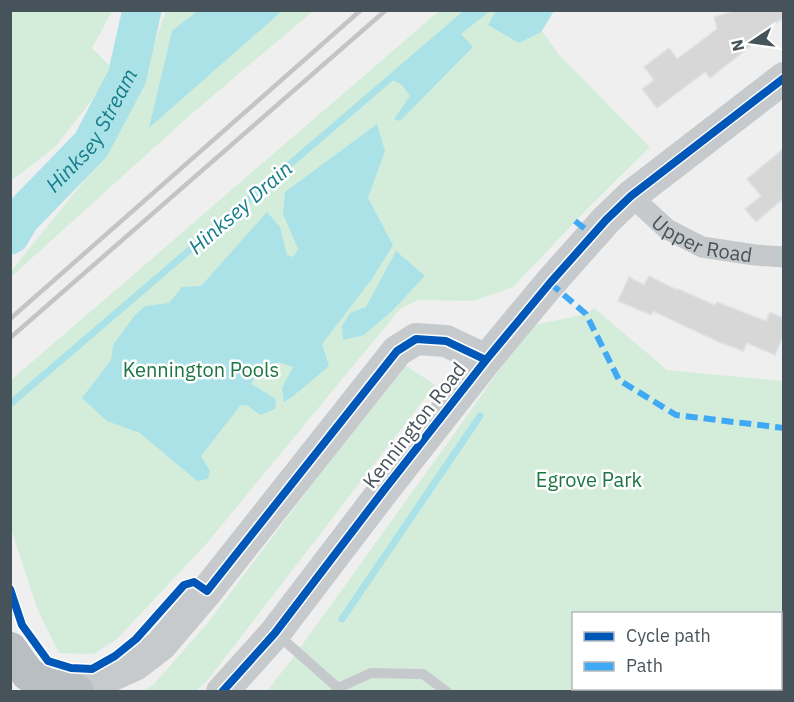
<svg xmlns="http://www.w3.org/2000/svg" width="794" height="702" viewBox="0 0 794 702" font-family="'IBM Plex Sans',sans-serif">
<rect width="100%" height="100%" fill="#efefef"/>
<path fill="#d4eddb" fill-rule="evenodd" d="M11 10 112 11 92 48 115 71 55 147 11 181Z
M166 11H313L188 117 11 277V271L102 159 145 69Z
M439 11H528L559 55 650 147 590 206 513 287 474 301 418 300 400 309 207 543 117 639 93 654 59 653 38 611 11 529 10 381Z
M594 308 667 370 783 381V691L266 692 289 663 452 437 530 326 586 314ZM574 614H780V688H574Z
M405 365 435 385 207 681 196 691 142 692 154 684 207 624 377 398Z"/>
<path fill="#abe2e8" d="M197 11H282L149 128 172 31Z
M470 11H490L461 34 473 47 400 121 394 119 410 96 402 85 391 79Z
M496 11 554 10V11L541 32 519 43 488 25Z
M377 124 385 151 368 198 393 245 372 279 322 344 329 366 292 397 284 402 282 388 293 367 278 362 258 373 251 384 276 399 275 409 260 415 247 405 240 406 201 456 210 471 208 479 197 481 140 433 107 421 82 398 111 360 113 345 135 315 145 306 169 303 182 287 201 286 267 212 280 227 287 255 293 257 298 249 283 214 285 192Z
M396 251 425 276 392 311 364 335 343 340 342 326 350 313 366 307Z"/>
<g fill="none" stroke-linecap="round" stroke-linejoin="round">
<path stroke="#abe2e8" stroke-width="7" d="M10 404 470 10
M342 619 480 416"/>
<path stroke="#abe2e8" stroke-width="39" id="s1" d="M10 235 20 218 91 145 127 77 142 10"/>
</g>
<path fill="#d7d7d8" stroke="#e0e1e2" stroke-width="1.5" d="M737 10H783V18L764 32 766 34 710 78 705 72 657 108 642 89 654 80 644 67 669 48 677 59 717 29 714 17Z
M783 149V199L756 222 745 209 761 196 747 179Z
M649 276 677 290 678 289 715 305 717 302 766 321 770 312 783 318V336L775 355 747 343 743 351 719 342 653 311 651 315 618 301 629 277 644 285Z"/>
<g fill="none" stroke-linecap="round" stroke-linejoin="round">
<g stroke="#b4babe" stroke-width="34">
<path id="highway" d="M10 649 28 674 47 685 77 691"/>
</g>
<path stroke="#c6c9cb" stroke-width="10" d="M278 635 338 688
M336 692 338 688 371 673 423 674 447 692"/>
<path stroke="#c6c9cb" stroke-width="21" id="s2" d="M631 196 667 229 702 247 755 255 784 257"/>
<path stroke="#c7cacc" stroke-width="32" d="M77 691 135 665 161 645 207 591 397 351 416 339 446 341 486 360
M222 692 275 633 384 490 486 360 550 283 606 220 631 196 784 78"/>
<use href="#highway" stroke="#b9bec2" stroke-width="33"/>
<path stroke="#c2c4c5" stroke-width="4.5" d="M10 319 361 10
M10 338 386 10"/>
<path stroke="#3fa9f5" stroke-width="6" stroke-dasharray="12 6" stroke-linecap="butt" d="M575 221 593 235
M550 283 586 314 619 380 676 415 784 428"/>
<g stroke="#fff" stroke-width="11">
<path id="cycleway" d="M10 589 22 625 48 661 71 668 92 669 115 656 136 639 184 585 194 582 207 591 397 351 416 339 446 341 486 360
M222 692 275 633 384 490 486 360 550 283 606 220 631 196 784 78"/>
</g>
<use href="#cycleway" stroke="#0057b8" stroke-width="8"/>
</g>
<g text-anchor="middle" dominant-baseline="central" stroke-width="5" stroke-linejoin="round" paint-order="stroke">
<g font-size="20" fill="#47535a" stroke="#fff">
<text stroke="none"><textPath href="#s2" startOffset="86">Upper Road</textPath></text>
<text transform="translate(414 425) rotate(-52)">Kennington Road</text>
</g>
<g font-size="20" fill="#1d7640" stroke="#fff">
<text x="201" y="369">Kennington Pools</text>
<text x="589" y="479">Egrove Park</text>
</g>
<g font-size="21" font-style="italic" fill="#157d89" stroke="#fff">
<text stroke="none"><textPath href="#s1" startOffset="134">Hinksey Stream</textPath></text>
<text transform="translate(240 207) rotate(-41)">Hinksey Drain</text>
</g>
</g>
<rect width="794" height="702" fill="none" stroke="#47535a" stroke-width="24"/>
<rect x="572" y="612" width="210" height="78" fill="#ffffff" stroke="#b5babd" stroke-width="1.5"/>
<rect x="584" y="632" width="30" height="9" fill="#0057b8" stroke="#b5babd" stroke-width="1.5"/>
<text x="626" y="642" font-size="18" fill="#47535a">Cycle path</text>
<rect x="584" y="662" width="30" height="9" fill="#3fa9f5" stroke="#b5babd" stroke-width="1.5"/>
<text x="626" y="672" font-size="18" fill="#47535a">Path</text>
<g transform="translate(752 42) rotate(257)" stroke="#ffffff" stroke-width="4.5" paint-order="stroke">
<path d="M0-4.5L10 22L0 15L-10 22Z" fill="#47535a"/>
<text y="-9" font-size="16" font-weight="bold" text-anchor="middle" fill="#47535a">N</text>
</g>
</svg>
